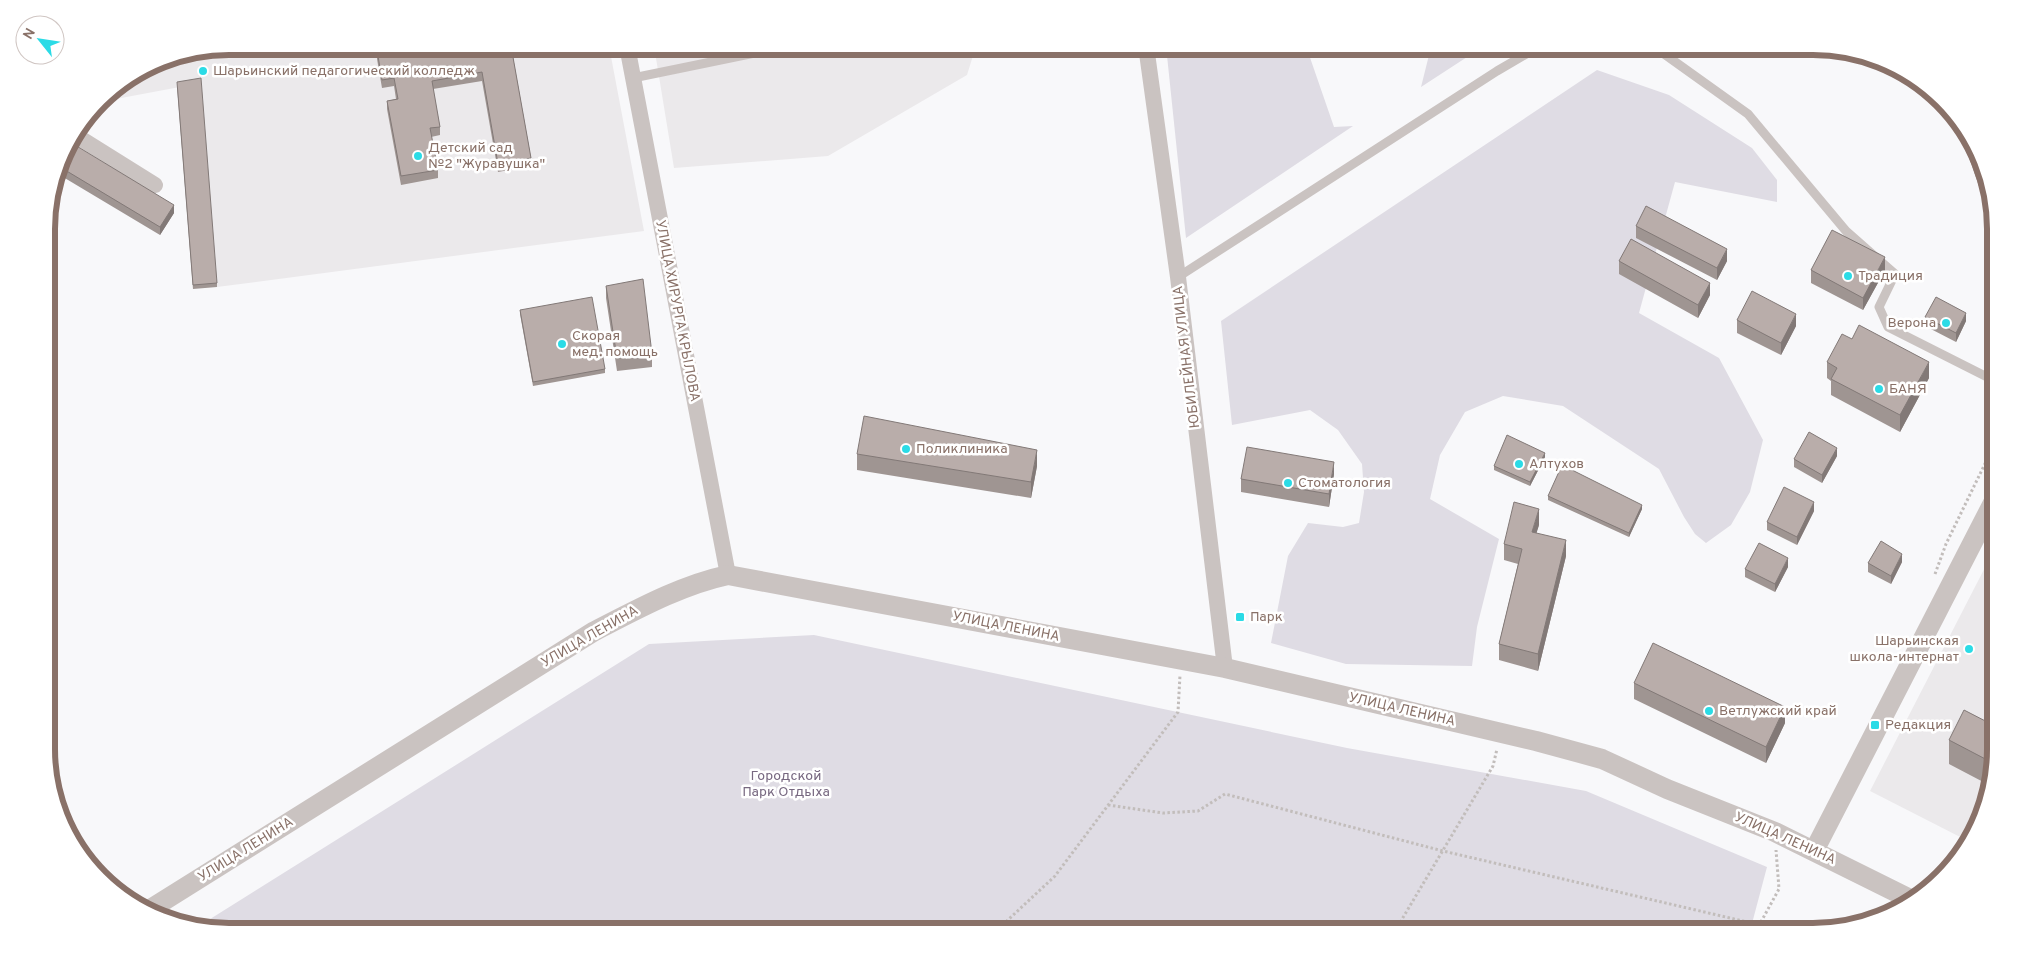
<svg xmlns="http://www.w3.org/2000/svg" width="2042" height="978" viewBox="0 0 2042 978" font-family="Overpass,sans-serif">
<rect width="100%" height="100%" fill="#f8f8fa"/>
<path fill="#ebe9eb" d="M229 46H609L644 231 217 287 201 83 100 102 108 92 159 60Z
M654 46H976L967 75 828 156 674 168Z
M1995 548 1996 750 1982 819 1968 841 1870 791Z"/>
<path fill="#dfdce4" d="M1166 46H1306L1334 127 1353 126 1186 238Z
M1426 46H1484L1421 87 1430 51Z
M1597 70 1669 95 1752 148 1777 180V202L1675 182 1639 313 1719 358 1763 440 1750 492 1731 525 1706 543 1695 534 1684 517 1659 469 1563 406 1503 396 1465 412 1440 455 1430 499 1499 539 1477 627 1472 666 1346 664 1271 643 1288 556 1308 523 1343 527 1359 523 1364 492 1362 464 1338 430 1310 410 1232 425 1221 321Z
M814 635 1347 748 1586 791 1767 867 1750 931 229 932 199 926 649 644Z"/>
<g fill="none" stroke-linecap="round" stroke-linejoin="round">
<path stroke="#c2bdbb" stroke-width="3" stroke-dasharray="2.5 2.5" stroke-linecap="butt" d="M1935 574 1946 544 1995 443
M1108 805 1163 813 1198 811 1225 794 1443 851 1760 925
M1395 931 1493 766 1497 749
M1756 931 1779 889 1776 850
M995 932 1055 876 1178 712 1180 675"/>
<path stroke="#cac3c1" stroke-width="9" d="M1653 46 1748 114 1846 231 1895 274 1879 307 1888 327 1995 381
M633 78 789 46
M1178 277 1497 71 1540 46"/>
<path stroke="#cac3c1" stroke-width="16" d="M627 46 728 575
M1146 46 1178 277 1225 668
M75 135 155 185"/>
<path stroke="#cac3c1" stroke-width="20" d="M1814 851 1995 499
M149 910 593 632C636 610 681 585 728 575L1225 668 1536 741 1602 759 1667 789 1775 832 1914 901"/>
<path stroke="#b0a6a2" stroke-width="4" stroke-dasharray="8 4" stroke-linecap="butt" d="M553 932 560 929 567 932"/>
</g>
<path fill="#9f9592" d="M511 46 531 158V166L498 172 482 81 433 89 440 127V135L431 137 438 170V178L401 185 387 109V101L396 99 394 86 382 88 377 59V50H423Z
M177 86 217 283V287L193 289Z
M1963 128 1994 205V230L1963 140Z
M65 148 174 213 160 235 58 174Z
M1636 226 1727 261 1717 280 1636 238Z
M1619 261 1710 295 1698 318 1619 274Z
M1811 270H1885L1863 310 1811 283Z
M606 286 652 354V367L617 371 606 298Z
M520 310 605 369V373L533 386 520 314Z
M1925 317 1966 321 1956 342 1925 326Z
M1737 320 1796 326 1781 355 1737 333Z
M1827 362 1929 378 1900 432 1831 395V381L1827 378Z
M857 454 1037 466 1031 498 857 470Z
M1837 456 1822 483 1794 467V459Z
M1545 457 1530 486 1494 470V466Z
M1334 474 1329 507 1241 492V479Z
M1548 496 1642 509 1629 537 1548 500Z
M1814 511 1797 545 1767 530V522Z
M1539 525 1536 533 1566 556 1538 671 1499 660V644L1518 564 1504 560V544Z
M1902 562 1891 584 1868 572V563Z
M1788 567 1775 592 1745 577V569Z
M1634 683 1785 723 1766 763 1634 699Z
M1949 740 1996 750 1989 785 1949 764Z"/>
<path fill="#827977" d="M174 205V213L160 235V227Z
M1727 249V261L1717 280V268Z
M1885 257V270L1863 310V298Z
M1710 283V295L1698 318V305Z
M1966 313V321L1956 342V333Z
M1796 314V326L1781 355V343Z
M1929 362V378L1900 432V415Z
M1837 448V456L1822 483V475Z
M1037 450V466L1031 498V482Z
M1545 453V457L1530 486V482Z
M1334 462V474L1329 507V494Z
M1814 502V511L1797 545V537Z
M1642 505V509L1629 537V533Z
M1539 509V525L1532 548V532Z
M1566 540V556L1538 671V654Z
M1902 554V562L1891 584V576Z
M1788 558V567L1775 592V584Z
M1785 707V723L1766 763V747Z"/>
<path fill="#b9adaa" stroke="#827977" d="M399 46H423V50L443 46H511L531 158 498 164 482 72 432 81 440 127 430 128 438 170 401 176 387 101 398 99 394 78 382 80 377 50Z
M201 78 217 283 193 285 177 82Z
M1965 135 1994 205V217Z
M70 142 174 205 160 227 60 167 65 148Z
M1646 206 1727 249 1717 268 1636 226Z
M1832 230 1885 257 1863 298 1811 270Z
M1631 239 1710 283 1698 305 1619 261Z
M643 279 652 354 617 358 606 286Z
M1752 291 1796 314 1781 343 1737 320Z
M592 297 605 369 533 382 520 310Z
M1936 297 1966 313 1956 333 1925 317Z
M1859 325 1929 362 1900 415 1831 379 1837 368 1827 362 1842 334 1852 339Z
M864 416 1037 450 1031 482 857 454Z
M1809 432 1837 448 1822 475 1794 459Z
M1507 435 1545 453 1530 482 1494 466Z
M1247 447 1334 462 1329 494 1241 479Z
M1562 465 1642 505 1629 533 1548 496Z
M1784 487 1814 502 1797 537 1767 522Z
M1514 502 1539 509 1532 532 1566 540 1538 654 1499 644 1522 549 1504 544Z
M1881 541 1902 554 1891 576 1868 563Z
M1759 543 1788 558 1775 584 1745 569Z
M1653 643 1785 707 1766 747 1634 683Z
M1964 710 1995 726 1996 725V750L1993 763 1949 740Z"/>
<g fill="#2bdbe6" stroke="#fff" stroke-width="2">
<circle cx="203" cy="71" r="5"/>
<circle cx="418" cy="156" r="5"/>
<circle cx="1848" cy="276" r="5"/>
<circle cx="1946" cy="323" r="5"/>
<circle cx="562" cy="344" r="5"/>
<circle cx="1879" cy="389" r="5"/>
<circle cx="906" cy="449" r="5"/>
<circle cx="1519" cy="464" r="5"/>
<circle cx="1288" cy="483" r="5"/>
<rect x="1235" y="612" width="10" height="10" rx="2.5"/>
<circle cx="1969" cy="649" r="5"/>
<circle cx="1709" cy="711" r="5"/>
<rect x="1870" y="720" width="10" height="10" rx="2.5"/>
</g>
<g text-anchor="middle" dominant-baseline="central" stroke-width="5" stroke-linejoin="round" paint-order="stroke">
<g font-size="14" fill="#897168" stroke="#fff" text-anchor="start">
<text x="213" y="71">Шарьинский педагогический колледж</text>
<text x="428" y="148">Детский сад<tspan x="428" dy="16">№2 "Журавушка"</tspan></text>
<text x="1858" y="276">Традиция</text>
<text x="1936" y="323" text-anchor="end">Верона</text>
<text x="572" y="336">Скорая<tspan x="572" dy="16">мед. помощь</tspan></text>
<text x="1889" y="389">БАНЯ</text>
<text x="916" y="449">Поликлиника</text>
<text x="1529" y="464">Алтухов</text>
<text x="1298" y="483">Стоматология</text>
<text x="1250" y="617">Парк</text>
<text x="1959" y="641" text-anchor="end">Шарьинская<tspan x="1959" dy="16">школа-интернат</tspan></text>
<text x="1719" y="711">Ветлужский край</text>
<text x="1885" y="725">Редакция</text>
</g>
<g font-size="14" fill="#897168" stroke="#fff">
<text transform="translate(677 311) rotate(79)">УЛИЦА ХИРУРГА КРЫЛОВА</text>
<text transform="translate(1187 357) rotate(-97)">ЮБИЛЕЙНАЯ УЛИЦА</text>
<text transform="translate(1006 627) rotate(11)">УЛИЦА ЛЕНИНА</text>
<text transform="translate(590 637) rotate(-30)">УЛИЦА ЛЕНИНА</text>
<text transform="translate(1402 710) rotate(13)">УЛИЦА ЛЕНИНА</text>
<text transform="translate(1785 839) rotate(24)">УЛИЦА ЛЕНИНА</text>
<text transform="translate(246 850) rotate(-32)">УЛИЦА ЛЕНИНА</text>
</g>
<g font-size="14" fill="#776880" stroke="#fff">
<text x="786" y="776">Городской<tspan x="786" dy="16">Парк Отдыха</tspan></text>
</g>
</g>
<path d="M0 0H2042V978H0ZM229 55H1813A174 174 0 0 1 1987 229V749A174 174 0 0 1 1813 923H229A174 174 0 0 1 55 749V229A174 174 0 0 1 229 55Z" fill="#fff" fill-rule="evenodd"/>
<path fill="none" stroke="#897168" stroke-width="6" d="M229 55H1813A174 174 0 0 1 1987 229V749A174 174 0 0 1 1813 923H229A174 174 0 0 1 55 749V229A174 174 0 0 1 229 55Z"/>
<g transform="translate(40 40) rotate(300)"><circle r="24" fill="#ffffff" stroke="#d0c6c3"/>
<path d="M0-4L9 19L0 12L-9 19Z" fill="#2bdbe6"/>
<text y="-8" font-size="14" font-weight="bold" text-anchor="middle" fill="#897168">N</text>
</g>
</svg>
